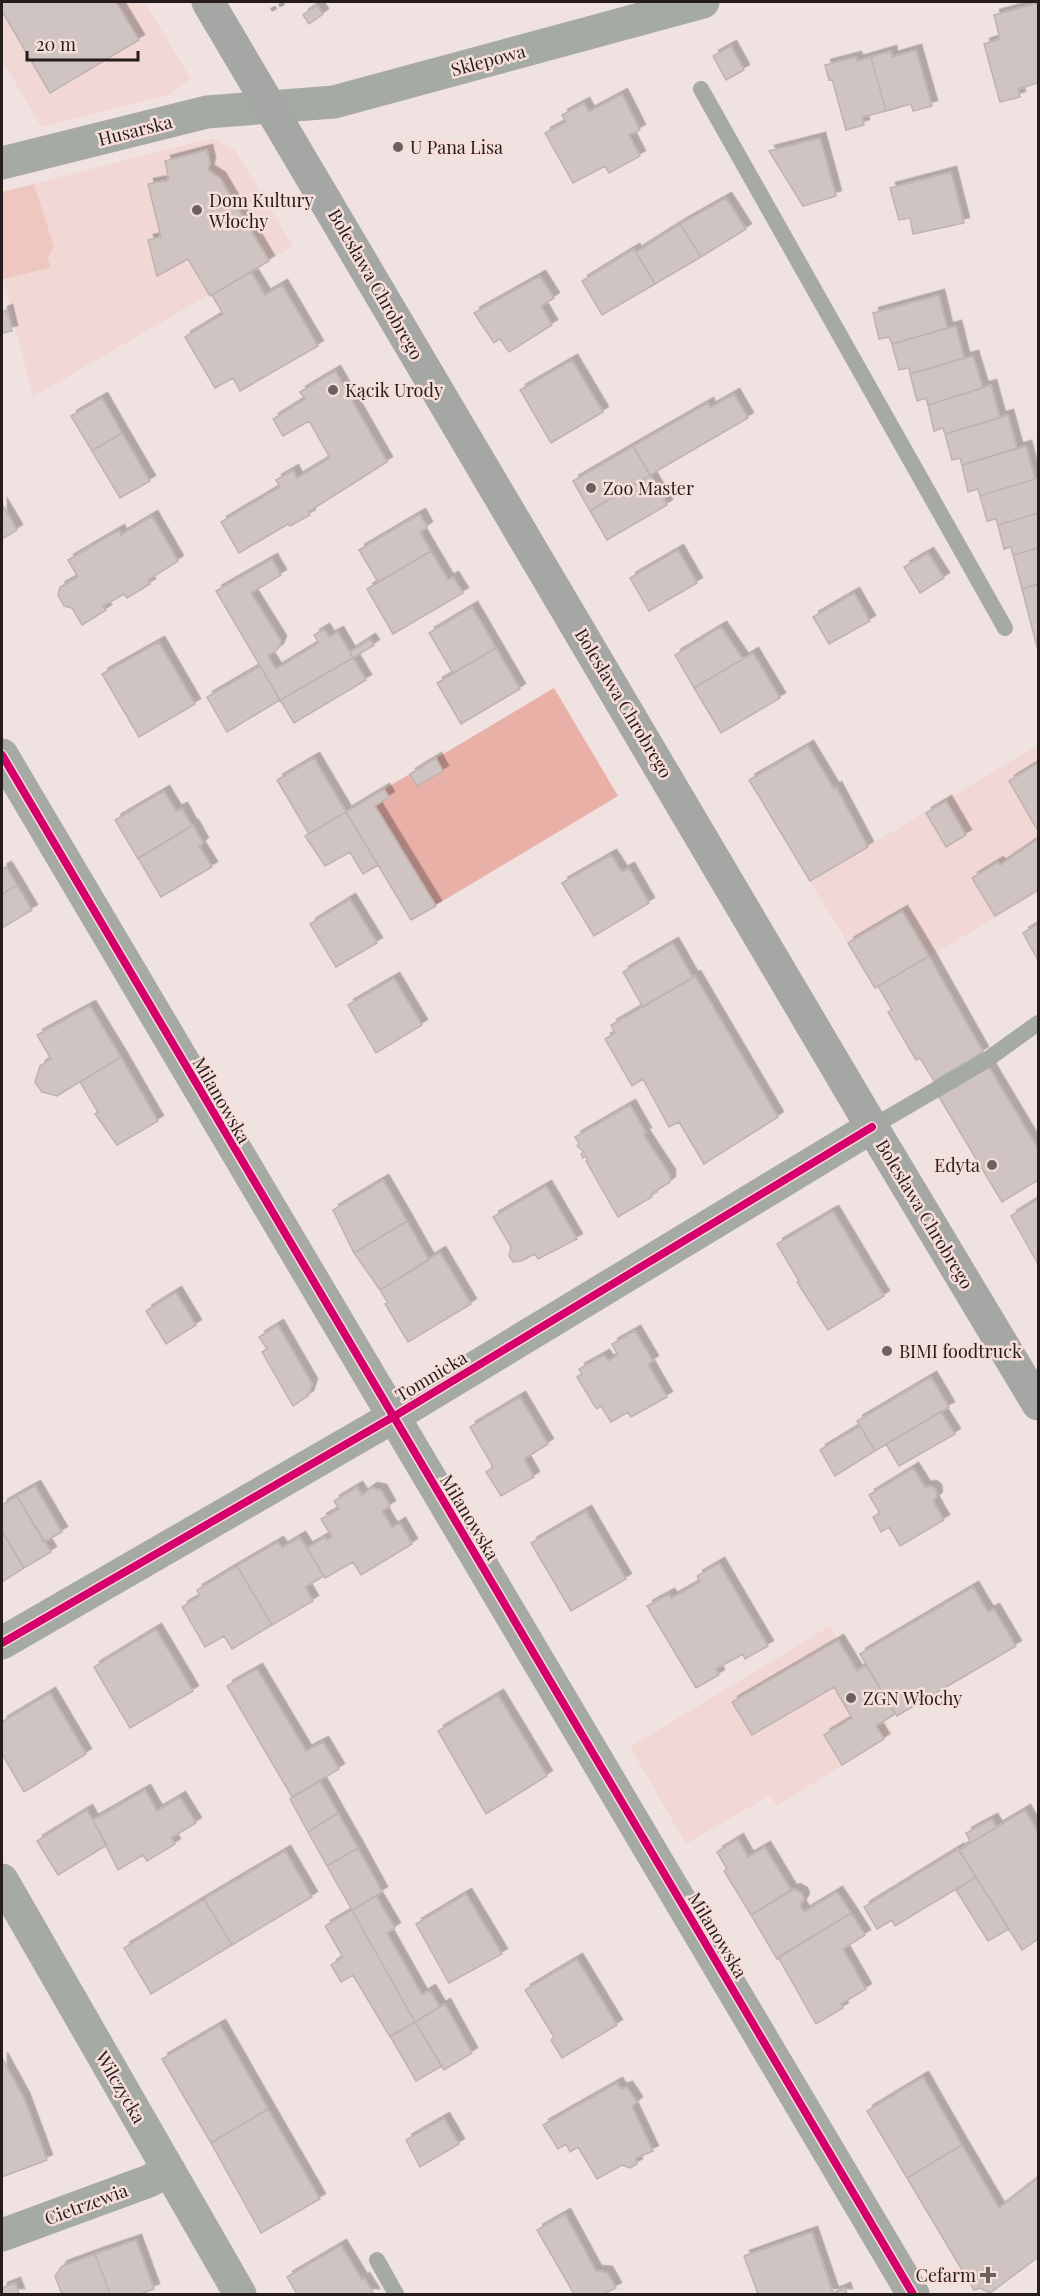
<svg xmlns="http://www.w3.org/2000/svg" width="1040" height="2296" viewBox="0 0 1040 2296" font-family="'Playfair Display',serif">
<defs>
<filter id="shadow"><feDropShadow dx="5.5" dy="-5.5" stdDeviation="0" flood-color="#0004"/></filter>
</defs>
<rect width="100%" height="100%" fill="#f0e2e0"/>
<path fill="#f1d8d4" d="M2 2H145L191 79 168 95 41 127 2 60Z
M212 138 235 150 293 246 33 397 2 274V192Z
M1038 745V893L875 988 810 881Z
M830 1626 857 1671 866 1665 895 1714 886 1721 894 1733 777 1806 770 1795 686 1844 630 1747Z"/>
<path fill="#efc7c1" d="M34 184 54 247 48 256 50 268 3 279 2 192Z"/>
<path fill="#e9b0a8" d="M554 688 618 796 411 920 346 812Z"/>
<path fill="#d0c4c3" stroke="#beb3b2" stroke-width="1.5" filter="url(#shadow)" d="M2 2H116L139 40 50 93 2 11Z
M1038 3V83L1018 89 1020 97 1000 102 984 44 1000 39 994 15Z
M317 5 323 14 309 24 303 15Z
M731 46 744 70 726 80 713 56Z
M916 50 932 106 913 111 911 104 886 111 871 57 891 51 892 57Z
M856 57 857 61 871 57 886 111 862 117 864 125 846 130 832 79 829 80 825 65Z
M622 94 640 130 629 135 640 156 609 173 605 166 573 183 545 133 566 122 562 115 584 103 589 112Z
M820 138 836 196 803 206 769 151Z
M207 150 210 163 208 170 220 178 269 261 210 296 188 259 157 276 148 240 161 237 148 184 169 180 165 161Z
M951 172 964 223 913 234 910 218 899 220 890 188Z
M726 198 746 229 701 257 680 224Z
M680 224 701 257 655 284 636 252Z
M634 249 655 284 602 315 582 281Z
M251 272 265 295 282 285 318 346 240 391 233 378 215 388 185 337 223 314 212 295Z
M540 276 554 298 541 306 552 325 509 352 500 339 494 343 474 313Z
M939 295 947 328 892 344 889 337 879 339 873 313Z
M7 310 12 331 2 333V312Z
M956 326 964 358 910 374 909 368 899 370 892 344Z
M973 356 983 388 928 405 926 398 917 401 910 374Z
M572 360 603 412 551 443 520 390Z
M335 371 387 462 308 512 310 515 290 526 288 524 239 553 221 522 280 487 276 480 293 470 297 478 330 458 309 421 283 436 273 419 305 399 300 392Z
M991 385 1000 418 945 434 943 428 934 431 928 405Z
M734 394 748 418 650 475 633 446 708 403 710 408Z
M102 398 122 433 92 451 71 416Z
M1008 415 1017 448 962 465 960 458 952 460 945 434Z
M122 433 150 481 120 498 92 451Z
M633 446 650 475 590 511 573 481Z
M1026 446 1035 479 980 496 978 489 968 492 962 465Z
M650 475 667 505 607 540 590 511Z
M1038 478V513L998 525 996 519 987 521 980 496Z
M2 504 17 530 2 539Z
M1038 513V548L1013 555 1011 547 1004 549 998 525Z
M420 514 427 527 420 532 431 551 378 582 359 550Z
M152 516 178 561 148 580 150 584 127 598 124 594 103 606 106 610 82 625 72 608 64 606 58 595 60 587 78 577 68 560 119 530 121 535Z
M1038 548V584L1022 589 1013 555Z
M678 550 697 583 649 611 630 578Z
M431 551 448 580 453 577 463 593 393 634 367 589Z
M928 553 944 578 920 593 904 567Z
M272 559 281 575 251 593 281 641 278 649 268 656 276 669 319 643 314 635 324 629 329 637 338 632 353 658 280 700 216 591Z
M1038 584V647H1037L1022 589Z
M854 593 870 621 829 644 813 617Z
M472 607 496 648 453 673 429 633Z
M721 627 743 659 694 688 675 655Z
M370 639 374 645 353 658 350 652Z
M159 642 195 704 139 737 102 674Z
M496 648 520 689 461 724 437 683Z
M753 653 780 698 721 733 694 688Z
M353 658 366 680 294 723 280 700Z
M260 666 280 700 227 732 207 697Z
M808 746 834 789 836 787 868 847 810 881 749 780Z
M314 758 346 812 309 834 277 780Z
M436 758 443 771 417 786 410 774Z
M1038 763V831L1009 781Z
M384 789 389 797 375 806 436 906 411 920 346 812Z
M164 791 176 811 182 808 192 826 138 859 115 820Z
M946 801 966 835 946 847 926 813Z
M346 812 378 865 363 874 350 852 325 866 305 836Z
M193 825 203 843 199 846 212 867 161 897 138 858Z
M1038 839V890L995 916 972 878 998 862 1000 865Z
M611 855 622 872 629 868 649 903 594 936 562 883Z
M6 867 17 885 2 894V869Z
M17 885 32 910 2 928V894Z
M350 899 377 943 336 967 310 924Z
M902 911 929 956 875 988 848 943Z
M1038 924V960L1023 933Z
M673 943 693 978 643 1007 623 972Z
M929 956 983 1052 934 1081 920 1058 916 1060 888 1012 892 1010 878 986Z
M695 976 778 1117 704 1164 679 1122 669 1127 643 1079 632 1086 605 1039 615 1033 611 1025Z
M394 978 422 1025 376 1053 348 1005Z
M90 1006 121 1057 57 1096 42 1092 35 1082 40 1066 51 1059 37 1035Z
M121 1057 158 1121 117 1145 95 1114 98 1112 80 1082Z
M989 1067 1038 1149V1180L1002 1202 939 1097Z
M630 1105 646 1133 643 1134 670 1175V1182L651 1194 652 1197 618 1217 586 1161 588 1160 585 1156 583 1158 581 1154 584 1152 577 1146 579 1144 575 1137Z
M383 1180 407 1221 354 1253 333 1210Z
M546 1186 577 1239 538 1259 535 1254 521 1261 513 1262 509 1256 511 1247 493 1217Z
M1038 1199V1264L1011 1216Z
M833 1211 884 1296 828 1330 797 1282 799 1281 777 1244Z
M407 1221 429 1260 380 1290 354 1253Z
M440 1252 471 1304 408 1342 385 1304 388 1303 380 1290Z
M176 1292 196 1325 166 1344 146 1311Z
M278 1325 312 1384 308 1396 293 1406 262 1352 267 1349 259 1337Z
M635 1331 653 1361 648 1364 667 1397 631 1417 628 1412 611 1422 601 1406 597 1409 594 1405 577 1377 582 1374 579 1369 604 1355 608 1361 618 1355 612 1344Z
M931 1377 949 1407 875 1451 857 1421Z
M520 1397 548 1444 524 1459 534 1477 501 1496 486 1472 493 1467 470 1427Z
M941 1412 955 1434 899 1466 886 1444Z
M860 1426 875 1451 835 1476 820 1450Z
M913 1468 925 1487 931 1486 936 1490 937 1497 933 1501 944 1520 900 1546 889 1527 881 1532 873 1517 880 1513 869 1495Z
M35 1486 62 1532 44 1542 17 1496Z
M357 1487 362 1495 372 1488 381 1490 390 1506 382 1511 392 1528 400 1523 412 1544 361 1575 353 1562 325 1578 307 1548 325 1537 327 1540 332 1537 321 1519 339 1509 334 1501Z
M17 1496 51 1552 24 1568 2 1531V1505Z
M586 1511 626 1579 571 1611 531 1543Z
M2 1531 24 1568 2 1582Z
M300 1537 324 1576 305 1587 313 1601 272 1625 237 1566 278 1542 282 1548Z
M719 1563 768 1646 745 1659 743 1654 716 1669 719 1675 696 1688 647 1606 669 1594 672 1598 700 1582 697 1576Z
M237 1566 272 1625 232 1649 224 1636 205 1647 182 1607 200 1596 197 1590Z
M973 1587 988 1612 994 1609 1016 1646 897 1716 860 1654Z
M156 1629 193 1691 130 1728 94 1667Z
M838 1640 857 1671 866 1665 895 1714 876 1726 884 1739 842 1765 824 1735 852 1718 834 1687 752 1735 732 1702Z
M257 1669 306 1751 323 1742 339 1769 292 1797 227 1686Z
M50 1693 86 1754 24 1792 2 1754V1722Z
M498 1695 547 1776 486 1814 438 1731Z
M320 1781 338 1813 308 1832 290 1799Z
M145 1790 157 1811 180 1797 196 1823 171 1838 175 1844 147 1861 143 1855 118 1870 93 1820Z
M87 1810 107 1845 58 1875 37 1841Z
M1025 1810 1038 1833V1939L1022 1950 959 1850Z
M338 1813 358 1848 327 1866 308 1832Z
M992 1819 997 1827 971 1843 966 1833Z
M738 1839 748 1857 765 1847 791 1890 751 1915 724 1871 727 1869 717 1852Z
M358 1848 382 1892 352 1910 327 1866Z
M958 1849 976 1877 895 1926 892 1920 877 1929 864 1907Z
M285 1851 312 1897 232 1945 204 1899Z
M976 1877 1009 1929 988 1941 956 1890Z
M794 1889 802 1893 804 1899 800 1905 804 1912 837 1892 851 1913 777 1959 751 1915Z
M466 1894 502 1954 449 1983 416 1924Z
M376 1896 395 1928 387 1933 422 1995 430 1990 440 2007 415 2022 352 1910Z
M204 1899 232 1945 151 1994 124 1948Z
M352 1910 415 2022 390 2037 353 1975 341 1982 331 1965 343 1957 325 1926Z
M851 1913 865 1935 843 1949 866 1989 841 2004 843 2008 816 2024 778 1957Z
M577 1959 617 2025 562 2058 551 2040 554 2037 525 1990Z
M445 2004 472 2053 444 2070 415 2022Z
M415 2022 442 2066 416 2081 390 2036Z
M220 2025 268 2109 211 2143 162 2059Z
M2 2058 24 2098 47 2160 2 2177Z
M923 2077 962 2145 907 2178 867 2111Z
M617 2083 621 2089 627 2087 637 2102 632 2107 653 2151 636 2158 637 2164 630 2168 622 2165 597 2179 578 2147 570 2152 566 2144 558 2149 543 2125Z
M268 2109 320 2199 261 2233 211 2143Z
M444 2118 459 2144 420 2167 406 2140Z
M962 2145 999 2208 1038 2178V2257L990 2293 980 2288 974 2290 907 2178Z
M565 2214 596 2271 607 2272 616 2288 604 2294H574L537 2230Z
M812 2232 833 2293 845 2288 847 2294H758L744 2256Z
M136 2240 154 2289 140 2294H110L95 2254Z
M341 2245 362 2280 364 2278 374 2294H297L287 2277Z
M95 2254 110 2294H62L55 2276 62 2266Z
M15 2283 19 2294H2V2288Z"/>
<g fill="none" stroke-linecap="round" stroke-linejoin="round">
<path stroke="#a9a6a4" stroke-width="4" stroke-dasharray="6 3" stroke-linecap="butt" d="M271 10 286 2"/>
<path stroke="#a5aaa5" stroke-width="16" d="M701 89 1005 628
M872 1127 988 1059 1038 1023
M377 2260 396 2294"/>
<path stroke="#a5aaa5" stroke-width="33" d="M2 163 207 112 334 102 703 2
M2 755 913 2294
M2 1643 393 1417 872 1127
M2 1880 240 2294
M2 2235 149 2181 169 2170"/>
<path stroke="#a4a7a4" stroke-width="33" d="M208 2 872 1127 1038 1404"/>
<g stroke="#f6deda" stroke-width="11">
<path id="cycleway" d="M2 755 913 2294
M2 1643 393 1417 872 1127"/>
</g>
<use href="#cycleway" stroke="#d6006c" stroke-width="8"/>
</g>
<g fill="#6c6160" stroke="#f6deda" stroke-width="2">
<circle cx="398" cy="147" r="6"/>
<circle cx="197" cy="210" r="6"/>
<circle cx="333" cy="390" r="6"/>
<circle cx="591" cy="488" r="6"/>
<circle cx="992" cy="1165" r="6"/>
<circle cx="887" cy="1351" r="6"/>
<circle cx="851" cy="1698" r="6"/>
<path d="M985 2266h6v6h6v6h-6v6h-6v-6h-6v-6h6z"/>
</g>
<g text-anchor="middle" dominant-baseline="central" stroke-width="5" stroke-linejoin="round" paint-order="stroke">
<g font-size="18" fill="#251c1b" stroke="#f6deda">
<text transform="translate(488 60) rotate(-15)">Sklepowa</text>
<text transform="translate(135 130) rotate(-14)">Husarska</text>
<text transform="translate(376 284) rotate(60)">Bolesława Chrobrego</text>
<text transform="translate(624 703) rotate(59)">Bolesława Chrobrego</text>
<text transform="translate(222 1100) rotate(60)">Milanowska</text>
<text transform="translate(925 1214) rotate(59)">Bolesława Chrobrego</text>
<text transform="translate(431 1376) rotate(-31)">Tomnicka</text>
<text transform="translate(470 1517) rotate(59)">Milanowska</text>
<text transform="translate(718 1935) rotate(59)">Milanowska</text>
<text transform="translate(121 2087) rotate(60)">Wilczycka</text>
<text transform="translate(86 2204) rotate(-20)">Cietrzewia</text>
</g>
<g font-size="18" fill="#251c1b" stroke="#f6deda" text-anchor="start">
<text x="410" y="147">U Pana Lisa</text>
<text x="209" y="200">Dom Kultury<tspan x="209" dy="21">Włochy</tspan></text>
<text x="345" y="390">Kącik Urody</text>
<text x="603" y="488">Zoo Master</text>
<text x="980" y="1165" text-anchor="end">Edyta</text>
<text x="899" y="1351">BIMI foodtruck</text>
<text x="863" y="1698">ZGN Włochy</text>
<text x="976" y="2275" text-anchor="end">Cefarm</text>
</g>
</g>
<rect width="1040" height="2296" fill="none" stroke="#251c1b" stroke-width="6"/>
<path d="M27 51v9h111v-9" fill="none" stroke="#251c1b" stroke-width="3"/>
<text x="36" y="51" font-size="18" fill="#251c1b" stroke="#f6deda" stroke-width="4.5" paint-order="stroke">20 m</text>
</svg>
